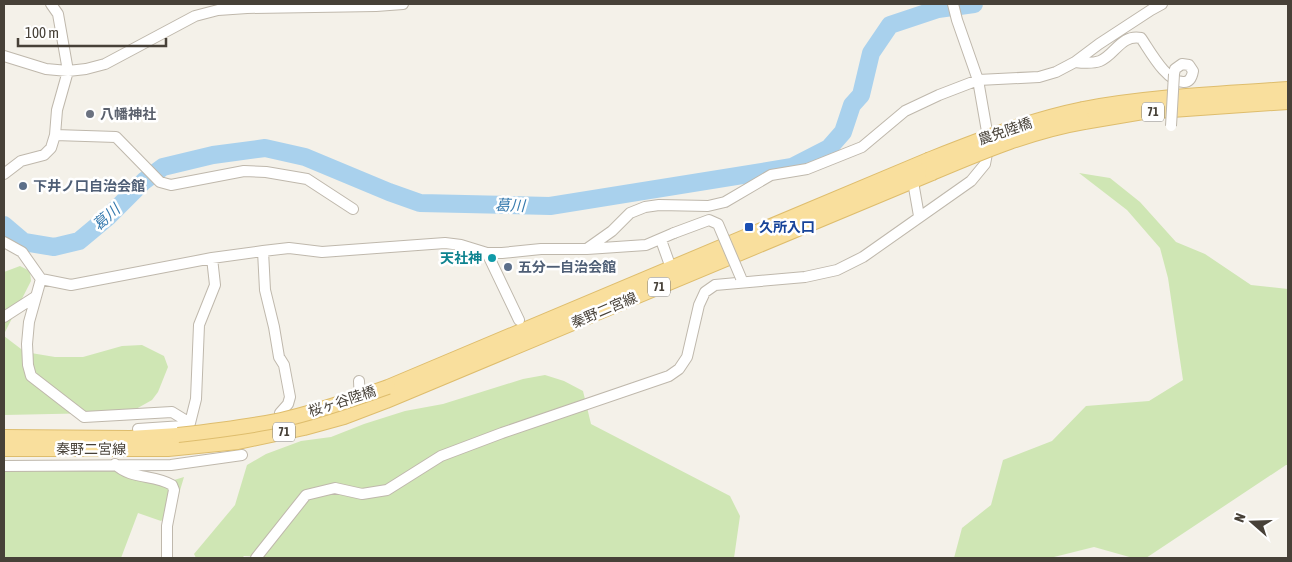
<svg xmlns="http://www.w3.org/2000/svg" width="1292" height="562" viewBox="0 0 1292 562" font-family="'Asap Condensed','Noto Sans JP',sans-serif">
<rect width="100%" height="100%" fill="#f4f1e9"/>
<path fill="#cfe6b4" d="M1079 173 1110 178 1140 202 1176 242 1205 254 1251 285 1288 289V465H1286L1146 558H1133L1094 547 1050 558H954L962 528 991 505 1003 460 1052 441 1086 406 1149 401 1183 380 1168 278 1160 248 1127 210Z
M20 266 30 271 31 281 4 334V272Z
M4 336 25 352 55 357H83L122 346 142 345 164 356 168 367 158 392 152 400 136 409 100 413 4 415Z
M545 375 564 381 583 391 591 424 730 496 740 516 734 558H265L264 557 244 556 242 558H196L194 554 235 505 247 465 266 454 301 441 331 437 364 424 405 411 443 404 523 379Z
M4 468 113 469 161 484 184 477 175 507 161 521 138 513 121 558H4Z"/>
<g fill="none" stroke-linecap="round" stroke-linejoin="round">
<path stroke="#a9d1ed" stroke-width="18" d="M4 225 24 242 54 247 79 241 109 216 144 181 163 167 213 155 265 148 305 157 389 192 420 203 550 206 792 167 829 148 843 132 852 105 861 95 871 53 890 25 938 9 974 4"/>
<g stroke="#bfb8ac" stroke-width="12">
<path id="minor" d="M4 56 46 69 68 71 86 69 105 64 195 16 218 10 247 8 376 6 403 4
M1075 62C1083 63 1092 64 1100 61 1115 55 1121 34 1141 38 1150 51 1167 83 1184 82 1190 82 1192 77 1193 71L1189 65 1182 64 1175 69 1174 74
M55 135 116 137 160 182 171 185 244 171 266 172 307 179 353 209
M4 174 21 161 44 155 51 148 55 135 57 110 68 71 58 14 51 4
M912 176 919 216
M661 240 671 268
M4 242 22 252 41 279 71 285 212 258 263 251 289 248 322 252 445 243 461 245 487 253H502L541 249H587L646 245 674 233
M588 248 612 231 630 213 645 207 659 205 708 206 725 202 771 175 807 169 862 147 905 111 939 95 978 80 1039 77 1056 72 1075 62 1099 44 1151 10 1162 4
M263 251 265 290 274 327 279 357 284 365 290 397 288 404 280 413V416L288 419
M487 253 519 320
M41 279 29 322 27 344 28 365 31 376 84 417 172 412 190 423
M4 317 35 297
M359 381 360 402
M190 423 196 399 199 325 215 285 212 258
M138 429 183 426 190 423
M115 464C131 480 154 474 172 485L174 490 167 526V558
M4 466 171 465 242 455
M256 558 306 495 335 488 362 494 387 490 441 456 502 433 669 376 679 369 687 357 699 305 705 292 715 285 805 277 837 270 863 257 971 181 985 164 989 143 978 80 957 20 953 4"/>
</g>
<g stroke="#debd6d" stroke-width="16">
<path id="major" d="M1083 109C1150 96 1220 94 1288 89
M1084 122 1143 112 1288 102
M388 387 928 160
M4 437 130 438 178 435
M4 449H168L238 442 304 428 344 417 386 401 932 173"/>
</g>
<use href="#minor" stroke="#fff" stroke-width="10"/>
<use href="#major" stroke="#f9df9d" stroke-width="14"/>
<g stroke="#bfb8ac" stroke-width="12" stroke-linecap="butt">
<path id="minor-bridge" d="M1171 126 1174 74
M674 233 709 220 718 224 741 278"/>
</g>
<g stroke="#debd6d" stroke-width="16" stroke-linecap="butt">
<path id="major-bridge" d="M928 160C979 140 1029 120 1083 109
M932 173C982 152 1031 131 1084 122
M178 435C213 431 247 427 281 420 318 412 353 399 388 387"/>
</g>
<use href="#minor-bridge" stroke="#fff" stroke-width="10"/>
<use href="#major-bridge" stroke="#f9df9d" stroke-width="14"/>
</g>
<circle fill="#6b7280" stroke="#fff" stroke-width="2" cx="90" cy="114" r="5"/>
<g fill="#5c6f8a" stroke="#fff" stroke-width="2">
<circle cx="23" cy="186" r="5"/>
<circle cx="508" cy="267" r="5"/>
</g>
<rect fill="#1a4fb4" stroke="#fff" stroke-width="2" x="744" y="222" width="10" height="10" rx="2.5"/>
<circle fill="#0f9aa8" stroke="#fff" stroke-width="2" cx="492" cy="258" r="5"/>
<g text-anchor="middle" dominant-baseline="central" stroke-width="5" stroke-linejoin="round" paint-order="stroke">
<g fill="#fff" stroke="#7e7a74" stroke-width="1">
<rect x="1142" y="102.5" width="22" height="19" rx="4"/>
<rect x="648" y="277.5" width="22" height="19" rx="4"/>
<rect x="273" y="422.5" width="22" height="19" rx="4"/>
</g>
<g font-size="12" font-weight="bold" fill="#474138">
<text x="1153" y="112">71</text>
<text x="659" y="287">71</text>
<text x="284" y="432">71</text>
</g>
<g font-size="14" font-weight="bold" fill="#5b616d" stroke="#fff" text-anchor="start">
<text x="100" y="114">八幡神社</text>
</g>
<g font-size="14" fill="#474138" stroke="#fff">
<text transform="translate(1005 131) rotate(-19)">農免陸橋</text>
<text transform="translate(604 310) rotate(-23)">秦野二宮線</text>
<text transform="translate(342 401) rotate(-18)">桜ヶ谷陸橋</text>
<text x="91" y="449">秦野二宮線</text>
</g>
<g font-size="14" font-weight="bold" fill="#4e5e75" stroke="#fff" text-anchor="start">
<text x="33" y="186">下井ノ口自治会館</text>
<text x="518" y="267">五分一自治会館</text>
</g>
<g font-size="14" font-weight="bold" fill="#164399" stroke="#fff" text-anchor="start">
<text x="759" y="227">久所入口</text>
</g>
<g font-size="14" font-weight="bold" fill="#0d838f" stroke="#fff" text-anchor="end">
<text x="482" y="258">天社神</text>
</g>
<g font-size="15" font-style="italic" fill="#367aae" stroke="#fff">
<text transform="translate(510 205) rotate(2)">葛川</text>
<text transform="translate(106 217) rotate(-42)">葛川</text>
</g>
</g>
<rect width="1292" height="562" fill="none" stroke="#474138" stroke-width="10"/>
<g transform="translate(1252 522) rotate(290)" stroke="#ffffff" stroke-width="4" paint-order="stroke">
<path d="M0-4L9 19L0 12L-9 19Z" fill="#474138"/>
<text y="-8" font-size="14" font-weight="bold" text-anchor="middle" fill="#474138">N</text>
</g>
<path d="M18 38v8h148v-8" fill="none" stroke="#474138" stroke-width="2.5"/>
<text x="25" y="38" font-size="15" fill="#474138" stroke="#ffffff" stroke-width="4" paint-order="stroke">100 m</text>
</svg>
